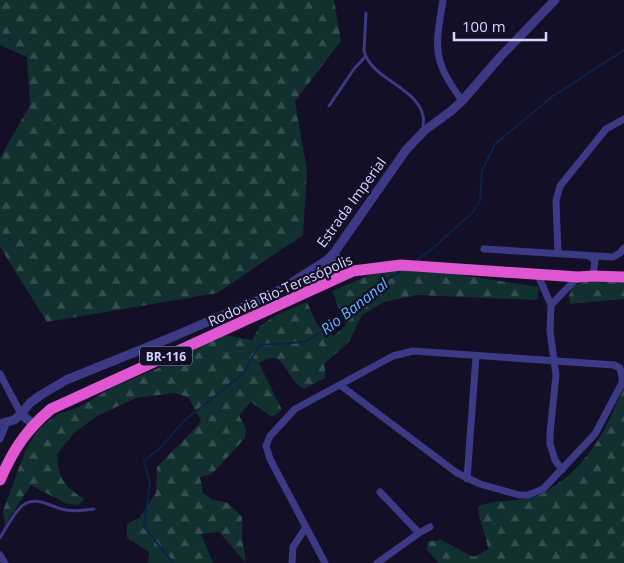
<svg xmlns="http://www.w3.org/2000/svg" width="624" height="563" viewBox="0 0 624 563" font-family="'Open Sans',sans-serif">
<defs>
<pattern id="forest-firs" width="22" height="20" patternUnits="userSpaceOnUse" patternTransform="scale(1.25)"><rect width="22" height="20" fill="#12302f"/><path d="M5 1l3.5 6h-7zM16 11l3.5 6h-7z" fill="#344d4e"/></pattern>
</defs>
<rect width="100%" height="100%" fill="#130f26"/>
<path fill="url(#forest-firs)" d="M0 0H334L341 41 295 101 307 171 303 235 217 293 47 322 0 247V158L30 105 27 57 0 45Z
M392 270 448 273 539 287 537 300 417 295 384 302 362 315 349 342 325 363V378L304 389C300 386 295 383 292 378 281 363 280 351 259 363L282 410 272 417 251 402 239 415 246 430 245 438 212 474 200 477 203 493 212 499 228 503 242 517V538L246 563 219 532 201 534 213 563H148L149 552 127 538V524L139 518 156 493 157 467C171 451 188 438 201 421L188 397 174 393 136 398 97 416 75 432 57 454C58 478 64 486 84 499L78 505 65 503 31 485 5 525 3 511 26 449 40 428 56 415 79 407 111 388 165 365 223 335 252 340 260 326 276 315 307 302 318 326 334 336 346 325 332 291 367 276Z
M588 281 624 282V299L570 304 569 296 573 286Z
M624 383V563H439L427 550 428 541 441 540 474 557 488 549C486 533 479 523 478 507 495 498 519 503 537 496 542 494 547 491 551 488 588 466 611 424 624 383Z"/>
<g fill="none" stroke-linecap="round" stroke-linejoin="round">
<path stroke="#0c2248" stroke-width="2" d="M416 261 432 249 472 213 480 201 482 171 495 144 553 96 624 50
M173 563 144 527 150 483 144 461 160 448 184 421 244 373 259 345 305 342 328 328 367 293 404 269"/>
<path stroke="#3d3a85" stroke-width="3" d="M366 13 364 51C371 79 418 88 423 116 424 120 423 124 423 128
M329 106 354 69 365 57
M0 538C6 528 13 514 22 506 36 494 52 508 66 510 76 512 84 510 94 509"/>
<path stroke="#3d3a85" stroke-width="7" d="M443 0C440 21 433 46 442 67 446 79 455 90 462 101
M484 249 613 257 620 253 624 248
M334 253 347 268 353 271
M558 253 556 201 560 186 606 129 624 119
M332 256 338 267 341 276
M589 256 595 260 593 276
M537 273 551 305 550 331 556 375 550 433V444L555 460 562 470
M551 305 578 277
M0 374 21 414
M0 439 7 422
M467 479 476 356
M380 492 419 533
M306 527 325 563
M0 555 5 563
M292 563 293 547 306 527 270 459 266 446 270 436 295 409 393 356 413 351 614 365 620 368 622 377V383L595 434 543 489 528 495H519L480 484 457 473 340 385
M377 563 419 533 430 527"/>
<path stroke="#3d3a85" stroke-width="9" d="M21 414 30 403 41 395 66 380 170 338 275 293 327 260 334 253 406 150 424 131 451 111 462 101 500 57 555 0
M0 424 14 420 21 414 34 425"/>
<path stroke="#e055d1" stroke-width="11" d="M0 480C13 450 26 430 51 409L353 271 401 265 578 277 593 276 624 277"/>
</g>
<g text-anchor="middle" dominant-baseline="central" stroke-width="4.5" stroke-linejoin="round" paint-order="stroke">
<rect fill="#130f26" stroke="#9e99be" stroke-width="1" x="140" y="346.5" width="52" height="19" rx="4"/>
<g font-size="12" font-weight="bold" fill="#d9d4ff">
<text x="166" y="356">BR-116</text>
</g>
<g font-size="14" fill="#d9d4ff" stroke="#130f26">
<text transform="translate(351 202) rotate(-54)">Estrada Imperial</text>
<text transform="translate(280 290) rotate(-24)">Rodovia Rio-Teresópolis</text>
</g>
<g font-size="15" font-style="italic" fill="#62b6ff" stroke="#130f26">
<text transform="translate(354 306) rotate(-38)">Rio Bananal</text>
</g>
</g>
<path d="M454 32v8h92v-8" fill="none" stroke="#d9d4ff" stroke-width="2.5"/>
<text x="462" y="32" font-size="15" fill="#d9d4ff" stroke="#130f26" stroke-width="4" paint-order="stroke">100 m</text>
</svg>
